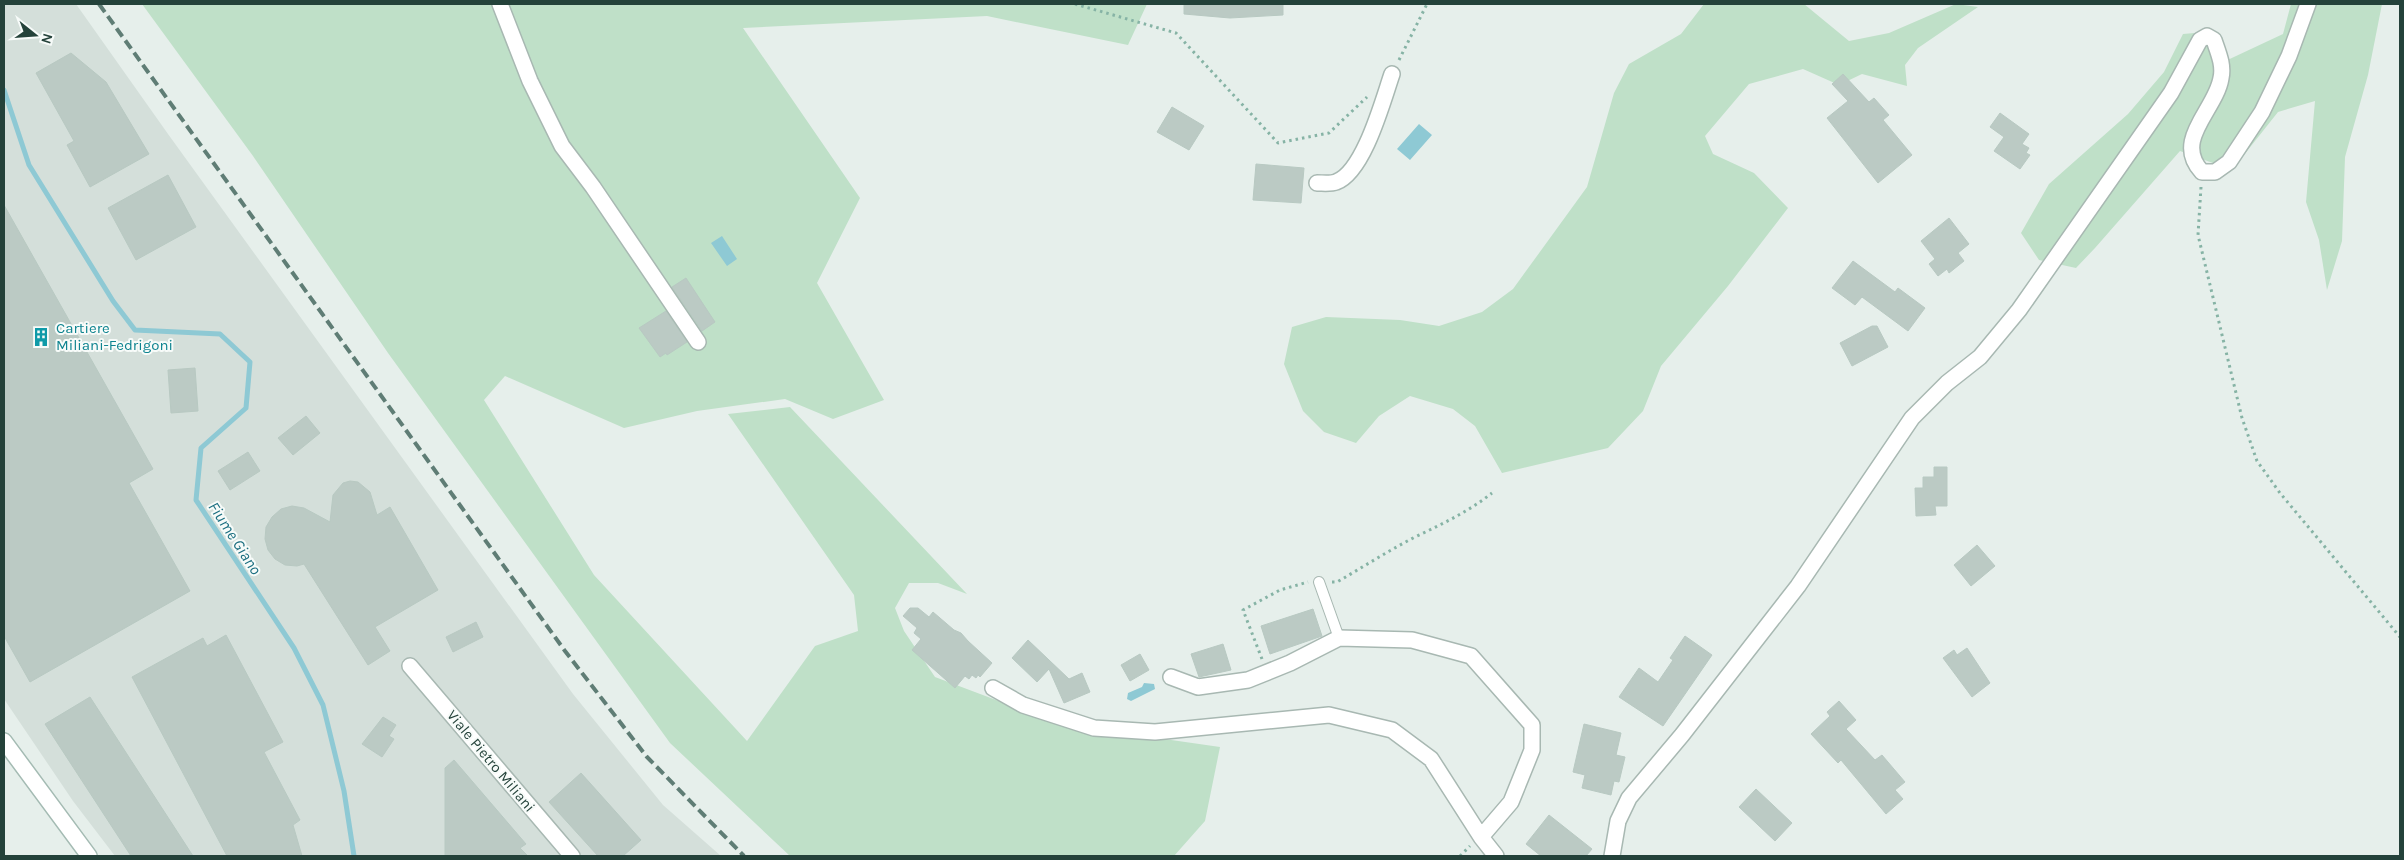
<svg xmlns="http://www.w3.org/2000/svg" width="2404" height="860" viewBox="0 0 2404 860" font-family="Karla,sans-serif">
<rect width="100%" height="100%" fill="#e6efeb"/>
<path fill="#d4dfda" d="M4 4H76L168 134 573 694 663 805 721 856H115L73 801 4 699Z"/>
<path fill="#bfe0c8" d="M142 4H1147L1128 45 987 16 743 28 860 198 817 283 884 400 833 419 785 399 697 411 624 428 505 376 484 400 594 575 747 741 815 646 858 631 854 595 728 414 790 407 967 594 938 583H909L895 608 904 631 935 677 1060 724 1220 747 1205 821 1174 856H790L670 743 388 353 253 156Z
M1704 4H1804L1849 41 1889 33 1956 4 1978 7 1918 48 1905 65 1907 86 1862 74 1839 85 1803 69 1749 84 1705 136 1713 154 1754 173 1788 208 1728 286 1661 366 1643 411 1608 448 1502 473 1475 426 1453 409 1410 396 1379 416 1356 443 1324 432 1303 411 1284 364 1292 327 1326 317 1400 320 1439 326 1482 312 1513 289 1587 187 1614 93 1629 64 1681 34Z
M2291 4H2382L2368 75 2345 157 2342 241 2327 290 2319 240 2306 202 2315 101 2278 112 2232 170 2180 151 2095 248 2076 268 2039 260 2021 233 2049 184 2128 114 2164 72 2183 34 2206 32 2219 64 2283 34Z"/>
<path fill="#8ec9d4" d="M1419 124 1432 135 1410 160 1397 149Z
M722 236 737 259 727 266 711 243Z
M1144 683 1154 684 1155 689 1131 701 1127 699 1128 693 1142 687Z"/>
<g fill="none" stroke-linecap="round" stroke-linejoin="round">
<path stroke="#8ec9d4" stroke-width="5" d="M4 90 29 165 113 301 135 330 220 334 250 362 246 408 201 448 196 500 294 648 323 705 344 791 354 856"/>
</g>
<path fill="#bbcac4" stroke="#b8c9c2" d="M1184 4H1283V15L1230 18 1184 14Z
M71 53 106 82 149 154 90 187 67 145 74 141 36 73Z
M1843 74 1869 102 1874 98 1889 115 1883 120 1912 155 1878 183 1827 118 1848 101 1832 84Z
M1172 107 1204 126 1189 150 1157 132Z
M2000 113 2029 134 2022 144 2029 148 2026 153 2030 155 2020 169 1994 151 2004 137 1990 127Z
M1256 164 1304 168 1301 203 1253 200Z
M168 175 196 227 136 260 108 208Z
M4 205 153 469 129 483 190 591 30 682 4 636Z
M1949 218 1969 244 1958 253 1964 261 1949 273 1947 269 1938 276 1929 264 1935 259 1921 241Z
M1853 261 1895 292 1898 288 1925 308 1908 331 1862 297 1855 305 1832 288Z
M686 278 715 322 702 331 672 287Z
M666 311 687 342 667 355 666 353 660 357 639 328Z
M1872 326H1877L1888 347 1852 366 1840 343Z
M195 368 198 411 171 413 168 370Z
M306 416 320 433 293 455 278 438Z
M248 452 260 471 230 490 218 471Z
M1934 467H1947V506H1935L1936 515 1916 516 1915 488H1923V477H1934Z
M350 481 358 482 370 492 377 515 390 507 438 590 375 627 390 651 368 665 304 564 297 566 285 565 275 559 268 550 265 539 266 527 272 517 281 509 292 506 304 508 330 522 333 495 343 483Z
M1977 545 1995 566 1971 586 1954 565Z
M910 608H918L929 617 933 612 954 630 961 633 968 641 992 663 980 677 978 675 976 678 972 675 969 679 965 676 955 688 912 650 921 639 914 633 917 628 903 616Z
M1313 609 1322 636 1270 654 1261 626Z
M476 622 483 637 453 652 446 637Z
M226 635 283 742 264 752 300 820 293 825 302 856H227L132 677 203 638 207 646Z
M1685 636 1712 655 1663 726 1619 697 1639 668 1658 682 1673 660 1670 658Z
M1028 640 1069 679 1082 673 1090 692 1064 703 1049 669 1037 682 1012 658Z
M1223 644 1231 670 1199 677 1191 654Z
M1967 648 1990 683 1972 697 1943 658 1954 650 1957 655Z
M1140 654 1149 670 1130 681 1121 665Z
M90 697 193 856H131L45 724Z
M1839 701 1856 720 1846 729 1875 760 1882 755 1905 782 1895 790 1903 799 1886 814 1841 760 1838 763 1811 734 1830 716 1827 712Z
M383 717 396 725 389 736 394 739 382 757 362 744Z
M1584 724 1621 733 1616 755 1625 757 1619 782 1614 781 1611 795 1582 788 1585 775 1573 772Z
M454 760 526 844 520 848 528 856H445V768Z
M581 773 641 840 623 856H598L549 802Z
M1756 789 1792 823 1775 841 1739 807Z
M1549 815 1592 849 1586 856H1541L1526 844Z"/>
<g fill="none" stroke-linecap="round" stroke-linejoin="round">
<g stroke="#a8b8b2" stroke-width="12">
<path id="lane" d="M1319 582 1339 638"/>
</g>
<g stroke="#a8b8b2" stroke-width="18">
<path id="street" d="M500 4 530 81 562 146 593 187 698 342
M1317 183C1323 183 1331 184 1336 182 1364 172 1383 100 1392 74
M410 666 572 856
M1171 677 1198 687 1248 680 1290 663 1339 638 1412 640 1471 656 1532 725V750L1511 802 1481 837
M993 688 1023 705 1094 728 1155 732 1329 715 1392 730 1431 759 1481 837 1496 856
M1612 856 1618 821 1629 798 1682 735 1798 586 1912 418 1947 383 1980 357 2019 310 2171 93 2200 40 2207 36 2214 40C2218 52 2224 65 2221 78 2216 110 2172 140 2202 172H2215L2229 162 2262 112 2289 56 2308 4"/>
</g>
<g stroke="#a4bbb3" stroke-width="18">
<path id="secondary" d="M4 741 89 856"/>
</g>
<path stroke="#86b3a5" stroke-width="3" stroke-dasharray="2.5 4" stroke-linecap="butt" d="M1075 4 1176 33 1278 143 1329 133 1367 97
M1399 60 1427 4
M2201 187 2198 235 2242 418 2257 461 2280 493 2400 637
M1332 582H1337C1363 567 1388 551 1415 537 1442 524 1468 512 1492 493
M1262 659 1243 610 1280 590 1308 582
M1460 856 1470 846"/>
<use href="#lane" stroke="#fff" stroke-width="10"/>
<use href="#street" stroke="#fff" stroke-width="15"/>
<use href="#secondary" stroke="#fff" stroke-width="15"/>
<path stroke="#5f7d75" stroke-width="4" stroke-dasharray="10 5" stroke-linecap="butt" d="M99 4 565 651 647 757 744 856"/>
</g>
<defs>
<g id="building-bare" transform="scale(1.5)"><path d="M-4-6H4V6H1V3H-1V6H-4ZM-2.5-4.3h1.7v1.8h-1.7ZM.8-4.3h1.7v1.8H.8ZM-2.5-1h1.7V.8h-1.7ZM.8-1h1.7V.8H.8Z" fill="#0f9aa8" stroke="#f7fbf9" stroke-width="2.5" paint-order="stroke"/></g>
</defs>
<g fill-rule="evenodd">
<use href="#building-bare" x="41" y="337"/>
</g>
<g text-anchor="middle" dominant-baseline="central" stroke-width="4" stroke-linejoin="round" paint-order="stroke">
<g font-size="15" fill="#0d838f" stroke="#f7fbf9" text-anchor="start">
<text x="56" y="328">Cartiere<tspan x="56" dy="17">Miliani-Fedrigoni</tspan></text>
</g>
<g font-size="15" fill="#24423a" stroke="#f7fbf9">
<text transform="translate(491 761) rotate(50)">Viale Pietro Miliani</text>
</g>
<g font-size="16" font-style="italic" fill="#1c6f80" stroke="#f7fbf9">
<text transform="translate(235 538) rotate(57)">Fiume Giano</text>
</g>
</g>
<rect width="2404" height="860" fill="none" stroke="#24423a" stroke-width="10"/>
<g transform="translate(35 35) rotate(107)" stroke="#f7fbf9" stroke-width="4" paint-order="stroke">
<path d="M0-4L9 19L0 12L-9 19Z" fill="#24423a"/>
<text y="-8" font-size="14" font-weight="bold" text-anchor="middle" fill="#24423a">N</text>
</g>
</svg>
